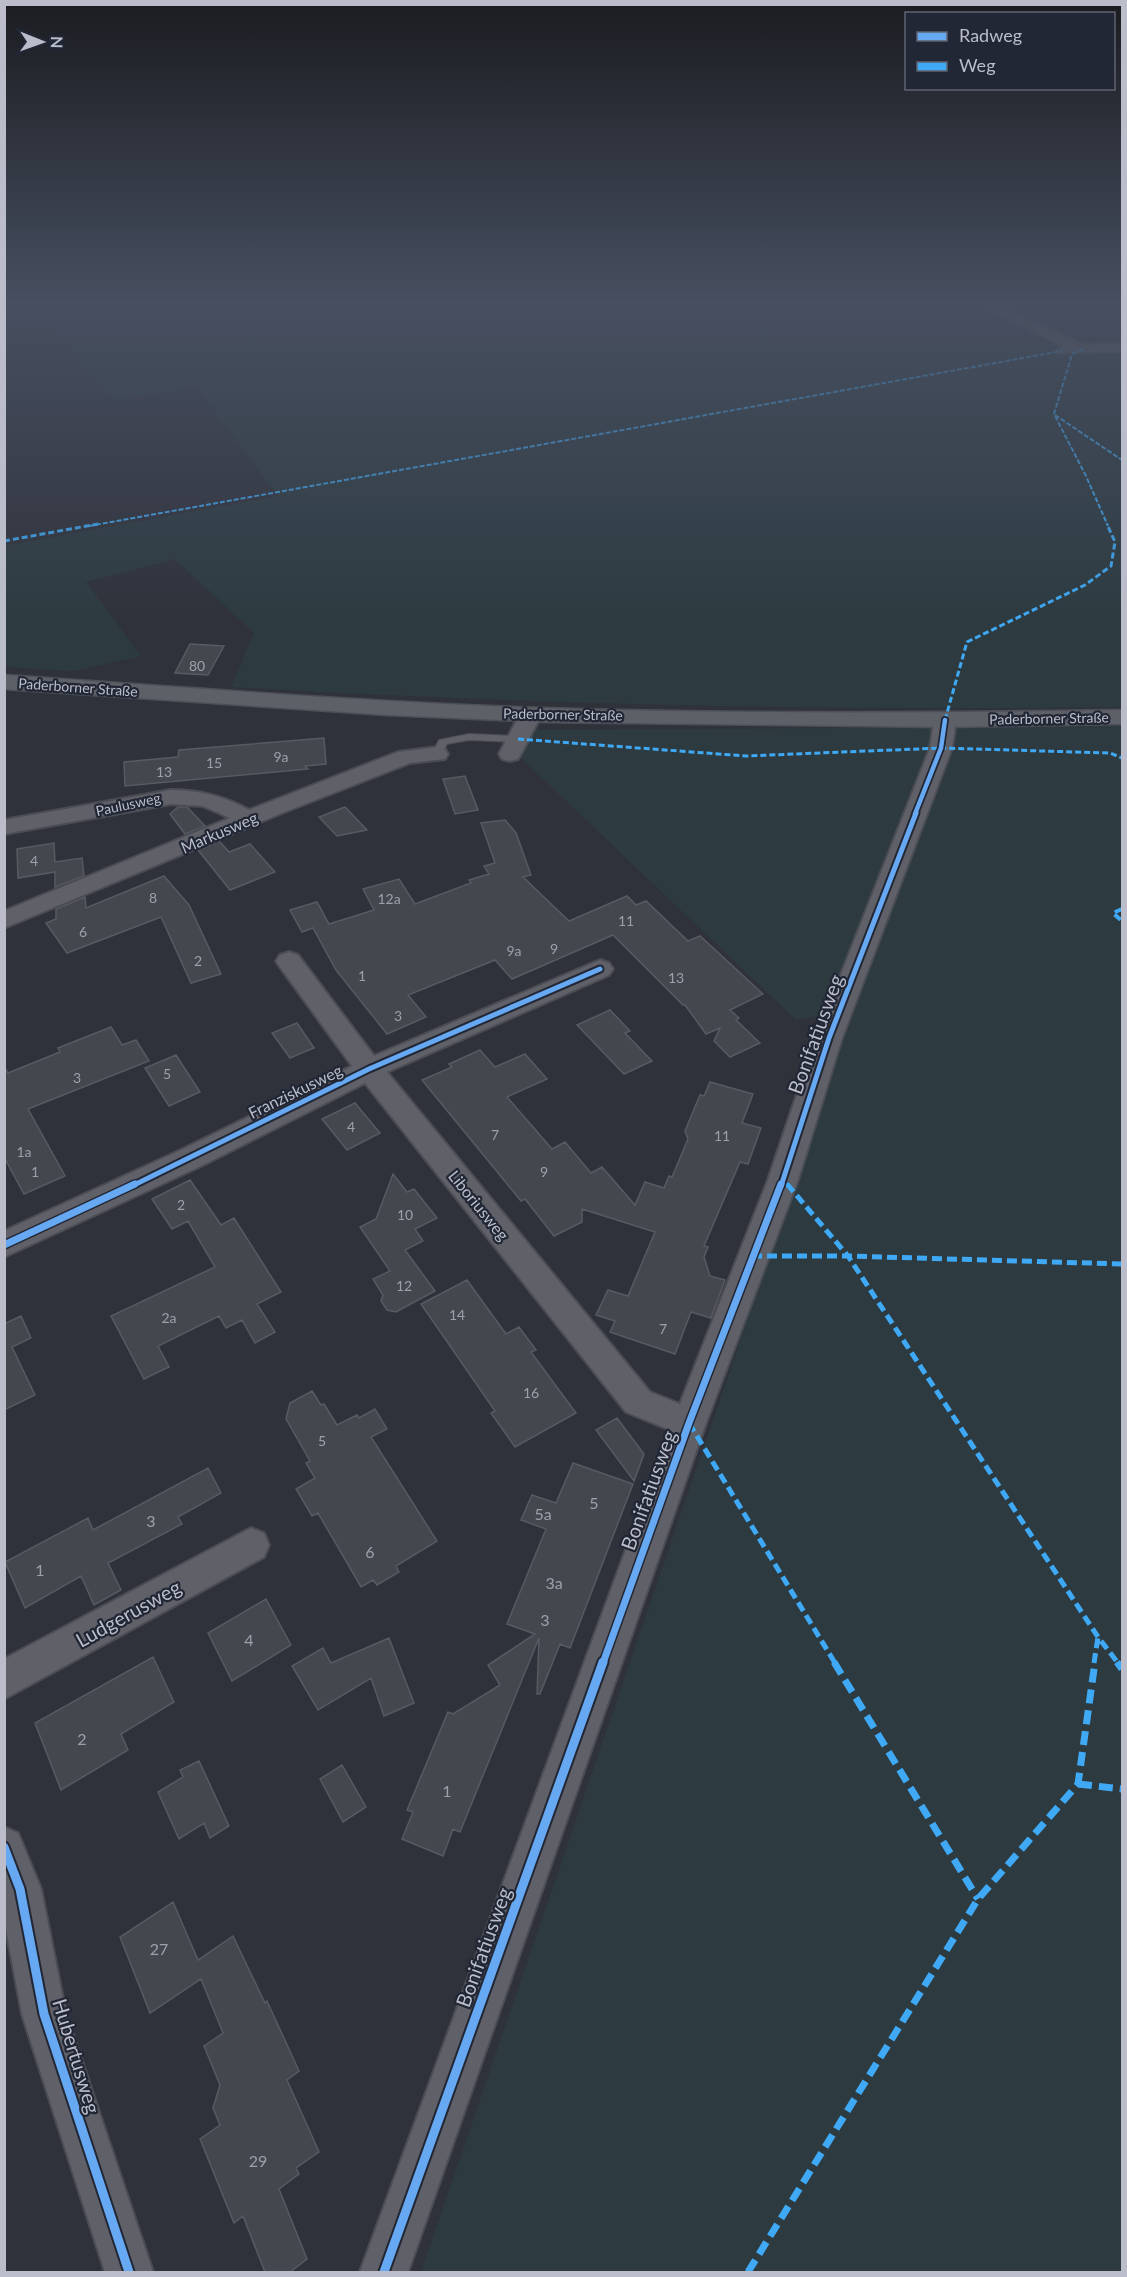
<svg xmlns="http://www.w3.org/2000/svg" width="1127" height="2277" viewBox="0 0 1127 2277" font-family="Lato,sans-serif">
<rect width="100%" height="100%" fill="#2f323b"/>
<path fill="#2d3b41" d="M28 301H1122V707C825 711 528 704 231 687L254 633 175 559 86 582 141 656 74 671 5 667 4 546 278 496 197 388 113 400Z
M1122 726V2272H421L854 1009 796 1020 521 758 531 730Z"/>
<path fill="#44474e" stroke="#575a62" stroke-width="1.5" d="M190 644 224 646 208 675 175 673Z
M324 738 326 764 305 766 308 769 125 786 124 762 178 757 179 750Z
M465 776 478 810 455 814 443 779Z
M178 807H187L205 826 185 834 170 814Z
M345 807 367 830 337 836 319 817Z
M505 820 516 833 531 875 523 877 569 921 627 896 636 905 646 901 688 941 700 936 763 994 730 1010 739 1018 736 1020 760 1043 730 1057 714 1041 720 1028 706 1034 685 1005H683L613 935 512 979 495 960 408 995 426 1017 387 1034 336 970 313 928 302 932 290 910 317 902 329 924 374 910 363 889 399 879 415 904 471 883 469 880 489 874 484 866 495 863 481 823Z
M219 841 229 852 250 844 275 872 230 890 198 850Z
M54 843 55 862 82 858 84 876 55 887V872L18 878 17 849Z
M164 876 189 905 221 974 191 983 161 917 67 953 46 923 56 919V909L85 897 86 908Z
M610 1010 630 1031 625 1033 652 1061 624 1074 577 1025Z
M297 1023 314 1048 290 1058 272 1033Z
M111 1027 122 1045 136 1040 149 1061 28 1109 65 1176 24 1194 4 1157V1066L8 1073 60 1052 58 1048Z
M480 1050 495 1067 525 1054 547 1079 507 1097 552 1149 565 1142 591 1173 602 1167 635 1205 645 1182 664 1188 669 1176 672 1177 688 1139 685 1131 700 1095 704 1096 710 1082 753 1094 742 1123 761 1128 748 1164 740 1162 704 1246 708 1247 704 1257 710 1276 725 1280 711 1318 691 1312 675 1354 610 1332 615 1321 596 1315 608 1290 628 1296 655 1232 582 1209V1222L554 1236 525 1199 521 1201 422 1080 452 1067 449 1064Z
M176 1055 200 1092 169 1106 145 1068Z
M355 1103 380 1133 347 1150 322 1119Z
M393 1174 407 1192 414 1189 437 1218 415 1229 423 1241 405 1250 435 1291 396 1312 387 1310 381 1301 383 1295 373 1279 390 1271 360 1227 376 1219Z
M190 1180 221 1225 234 1218 281 1292 257 1304 275 1332 255 1343 242 1320 226 1328 219 1316 158 1346 169 1367 144 1379 111 1316 215 1267 188 1221 172 1229 152 1199Z
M467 1280 506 1334 519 1327 536 1350 531 1352 576 1413 515 1447 491 1413 495 1411 421 1304Z
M21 1316 31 1338 12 1347 35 1395 4 1410V1324Z
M312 1391 321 1405 324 1404 337 1425 357 1415 359 1418 375 1409 387 1429 371 1437 437 1541 396 1566 399 1572 377 1585 373 1580 361 1587 318 1513 312 1516 296 1489 315 1478 306 1463 310 1461 286 1419 290 1403Z
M617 1418 644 1454 634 1481 596 1430Z
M573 1463 633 1484 570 1648 560 1644 540 1694H537L539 1638 460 1832 453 1829 443 1856 402 1839 413 1812 407 1810 448 1712 453 1714 500 1685 488 1665 535 1634 507 1624 546 1529 521 1520 532 1495 556 1503Z
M208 1468 221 1493 178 1517 182 1524 108 1563 121 1590 94 1605 81 1576 25 1608 5 1562 88 1518 93 1530Z
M266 1599 291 1645 232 1681 208 1633Z
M389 1638 414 1703 384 1716 371 1678 318 1710 292 1666 323 1648 331 1663Z
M153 1657 174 1702 121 1734 128 1750 61 1790 35 1723Z
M199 1761 229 1826 210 1838 204 1823 179 1839 158 1792 183 1777 180 1770Z
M342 1765 366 1807 343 1822 320 1779Z
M173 1902 198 1960 233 1936 265 2003 267 2001 299 2071 287 2080 319 2152 296 2168 299 2174 279 2189 307 2259 290 2272H265L243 2216 234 2223 200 2139 220 2125 213 2108 220 2085 204 2046 223 2033 201 1979 150 2013 120 1937Z"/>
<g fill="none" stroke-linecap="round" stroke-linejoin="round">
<g stroke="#4b4d54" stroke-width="2">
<path id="service" d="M469 734 518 736 523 739 518 742 469 740 447 744 441 756H433L432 754 439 740Z"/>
</g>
<g stroke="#4b4d54" stroke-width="4">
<path id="minor" d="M971 301H988L1085 345 1122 343V351L1060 353 1058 350 1064 346Z
M531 708 538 710 542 714 521 754 518 759 510 761 502 759 499 754 520 714 524 710Z
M945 714 952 716 956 720 952 748 842 1038 798 1180 706 1423 408 2272H360L670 1430 626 1412 365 1083 201 1166 4 1257V1231L181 1150 352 1066 280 967 276 961 280 955 289 952 298 955 374 1056 600 960 609 963 613 969 609 975 387 1072 650 1392 680 1404 768 1180 816 1038 930 748 934 720 938 716Z
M437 747 445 749 448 754 445 759 410 763 287 811 4 928V911L230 818 203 806 171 804 4 834V820L171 790C199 790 224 796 249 810L398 752Z
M251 1528 264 1533 269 1545 264 1557 4 1699V1659Z
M4 1827 18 1833 41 1889 66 2014 153 2272H105L22 2014 4 1918Z"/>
</g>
<g stroke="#4c4f57" stroke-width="3">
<path id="secondary" d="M4 675C184 687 363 702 543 708 736 714 929 713 1122 710V724L945 727 545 722 387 715 4 689Z"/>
</g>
<use href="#service" fill="#606168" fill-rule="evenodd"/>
<use href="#minor" fill="#606168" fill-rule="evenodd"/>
<use href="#secondary" fill="#5d6067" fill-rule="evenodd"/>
<path stroke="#3fa9f5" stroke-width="2" stroke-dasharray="5 2" stroke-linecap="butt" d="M1083 349 1072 354 1054 414 1086 476 1108 526
M1055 415 1122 460
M89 526 1062 351"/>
<path stroke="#3fa9f5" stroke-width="3" stroke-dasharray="6 3" stroke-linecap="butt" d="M4 541 98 524
M945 720 967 642 1085 585 1111 566 1115 542 1107 524
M518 739 746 756 941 748 1110 753 1122 758"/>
<path stroke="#3fa9f5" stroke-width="4" stroke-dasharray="8 4" stroke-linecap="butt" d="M1122 909 1113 913 1122 921
M783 1180 788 1186"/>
<path stroke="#3fa9f5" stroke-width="5" stroke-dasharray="10 5" stroke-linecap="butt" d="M787 1184 848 1256 1098 1637 1118 1663
M752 1256H848L1122 1264
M689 1423 835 1663
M1094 1663 1098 1637"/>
<path stroke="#3fa9f5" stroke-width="7" stroke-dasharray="14 7" stroke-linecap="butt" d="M834 1662 978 1899
M1117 1662 1122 1669
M1078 1784 1122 1789
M748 2272 978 1899 1078 1784 1095 1662"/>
<g stroke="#222735" stroke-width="8">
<path id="cycleway-far3" d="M915 814 941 748 945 720"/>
</g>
<g stroke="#222735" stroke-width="9">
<path id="cycleway-far2" d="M132 1186 369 1069 600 969
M781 1186 829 1038 916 813"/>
</g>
<g stroke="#222735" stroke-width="10">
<path id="cycleway-far1" d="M4 1245 135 1184
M603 1663 689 1423 781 1184"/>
</g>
<g stroke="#222735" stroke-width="13">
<path id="cycleway" d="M4 1847 20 1889 44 2014 129 2272
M384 2272 603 1662"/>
</g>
<use href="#cycleway-far3" stroke="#66a8f1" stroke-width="4.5"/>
<use href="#cycleway-far2" stroke="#66a8f1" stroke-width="5"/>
<use href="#cycleway-far1" stroke="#66a8f1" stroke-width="7"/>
<use href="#cycleway" stroke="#66a8f1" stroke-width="9"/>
</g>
<linearGradient id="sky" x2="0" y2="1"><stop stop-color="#1a1c20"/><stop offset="0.49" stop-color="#474f60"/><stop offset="1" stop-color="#474f60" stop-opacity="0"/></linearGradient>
<rect width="1127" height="619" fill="url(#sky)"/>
<g text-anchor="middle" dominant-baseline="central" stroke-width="4.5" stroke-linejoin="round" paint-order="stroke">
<g font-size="14" fill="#9da0ab">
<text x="197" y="665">80</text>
<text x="281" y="756">9a</text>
<text x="214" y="762">15</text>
<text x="164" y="771">13</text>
<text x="34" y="860">4</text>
<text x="153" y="897">8</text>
<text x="389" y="898">12a</text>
<text x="626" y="920">11</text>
<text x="83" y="931">6</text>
<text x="554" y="948">9</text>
<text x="514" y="950">9a</text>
<text x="198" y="960">2</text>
<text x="362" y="975">1</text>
<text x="676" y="977">13</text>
<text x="398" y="1015">3</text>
<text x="167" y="1073">5</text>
<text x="77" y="1077">3</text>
<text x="351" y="1126">4</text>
<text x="495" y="1134">7</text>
<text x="722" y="1135">11</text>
<text x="24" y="1151">1a</text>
<text x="35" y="1171">1</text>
<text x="544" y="1171">9</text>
<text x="181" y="1204">2</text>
<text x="405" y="1214">10</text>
<text x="404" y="1285">12</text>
<text x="457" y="1314">14</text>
<text x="169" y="1317">2a</text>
<text x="663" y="1328">7</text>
<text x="531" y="1392">16</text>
<text x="322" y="1440">5</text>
</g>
<g font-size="14" fill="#bbbeca" stroke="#222735">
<text transform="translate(78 687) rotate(4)">Paderborner Straße</text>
<text transform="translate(563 714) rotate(1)">Paderborner Straße</text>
<text transform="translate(1049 718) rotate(-1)">Paderborner Straße</text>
<text transform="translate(128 804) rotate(-12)">Paulusweg</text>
</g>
<g font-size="16" fill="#bbbeca" stroke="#222735">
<text transform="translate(219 832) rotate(-23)">Markusweg</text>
<text transform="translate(295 1091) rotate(-26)">Franziskusweg</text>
<text transform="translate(479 1205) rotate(51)">Liboriusweg</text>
</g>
<g font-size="16" fill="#9da0ab">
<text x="594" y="1502">5</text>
<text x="543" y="1513">5a</text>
<text x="151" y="1520">3</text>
<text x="370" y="1551">6</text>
<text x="40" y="1569">1</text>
<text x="554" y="1582">3a</text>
<text x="545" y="1619">3</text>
<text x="249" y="1639">4</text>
<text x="82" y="1738">2</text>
<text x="447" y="1790">1</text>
<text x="159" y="1948">27</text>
<text x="258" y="2160">29</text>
</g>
<g font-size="20" fill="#bbbeca" stroke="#222735">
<text transform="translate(815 1034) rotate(-70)">Bonifatiusweg</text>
<text transform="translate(648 1490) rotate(-70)">Bonifatiusweg</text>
<text transform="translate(128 1613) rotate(-29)">Ludgerusweg</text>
<text transform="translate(483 1947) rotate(-70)">Bonifatiusweg</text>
<text transform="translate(77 2056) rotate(73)">Hubertusweg</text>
</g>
</g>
<rect width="1127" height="2277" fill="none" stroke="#bbbeca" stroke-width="12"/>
<rect x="905" y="12" width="210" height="78" fill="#222735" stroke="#5f6371" stroke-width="1.5"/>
<rect x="917" y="32" width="30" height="9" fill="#66a8f1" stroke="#5f6371" stroke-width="1.5"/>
<text x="959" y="42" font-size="18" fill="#bbbeca">Radweg</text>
<rect x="917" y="62" width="30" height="9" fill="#3fa9f5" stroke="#5f6371" stroke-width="1.5"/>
<text x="959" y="72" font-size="18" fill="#bbbeca">Weg</text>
<g transform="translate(42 42) rotate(91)" stroke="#222735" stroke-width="4.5" paint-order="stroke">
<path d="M0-4.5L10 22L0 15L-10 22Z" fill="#bbbeca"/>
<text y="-9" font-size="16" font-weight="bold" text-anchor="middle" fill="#bbbeca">N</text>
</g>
</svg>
